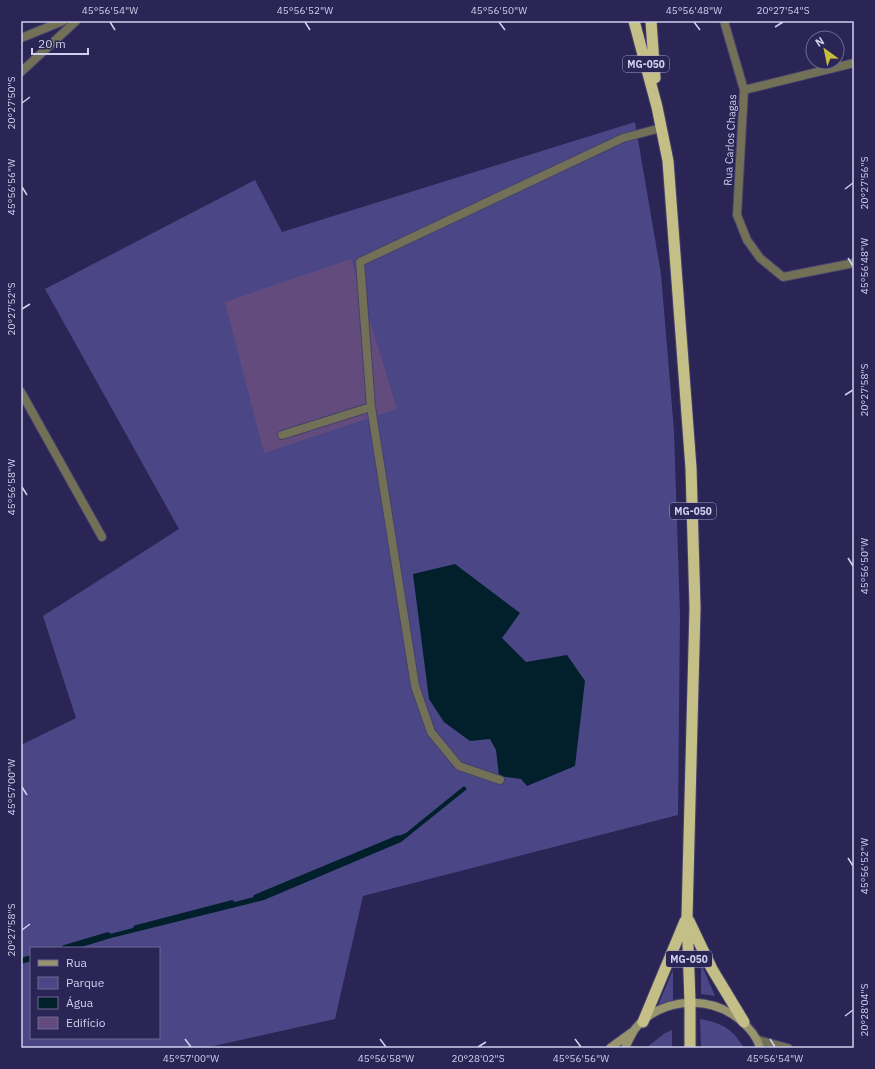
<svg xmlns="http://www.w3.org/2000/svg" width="875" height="1069" viewBox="0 0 875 1069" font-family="'IBM Plex Sans',sans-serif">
<rect width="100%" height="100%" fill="#2a2554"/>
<path fill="#4b4686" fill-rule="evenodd" d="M635 122 661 274 674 431 680 614 678 815 363 896 335 1019 205 1048H21V745L76 718 43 616 179 529 45 289 255 180 282 232ZM31 948H159V1038H31Z
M701 963 715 996 701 994Z
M673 970V1000L658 1005Z
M700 1019C722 1023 732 1028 744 1048H701Z
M672 1030V1048H646L665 1033Z"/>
<path fill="#01202b" d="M455 564 520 613 502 638 526 662 567 655 585 681 575 766 527 786 521 779 499 776 496 750 490 739 470 741 444 722 429 699 413 574Z
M464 786 467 789 401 842 264 900 111 938 78 948H64L110 934 262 895 406 833Z"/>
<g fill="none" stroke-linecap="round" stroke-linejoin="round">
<path stroke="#01202b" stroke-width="5.5" d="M256 897 398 838
M136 928 232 903
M64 948 108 935
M21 961 31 958"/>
</g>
<path fill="#634c7d" d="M351 259 397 409 264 453 225 302Z"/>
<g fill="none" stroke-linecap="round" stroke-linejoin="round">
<g stroke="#45406d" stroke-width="10">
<path id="minor" d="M724 21 744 90 737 215 747 240 760 258 783 277 854 263
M21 38 63 21
M21 72 76 21
M744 90 854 63
M21 392 102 537
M371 407 360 262 623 138 661 128
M282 435 371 407 415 686 431 732 459 766 500 780"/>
</g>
<g stroke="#45406d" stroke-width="10">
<path id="tertiary" d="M758 1040 788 1048"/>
</g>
<g stroke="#45406d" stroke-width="10">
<path id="secondary" d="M610 1048 632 1032
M625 1048C628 1042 631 1035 635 1029 658 1000 702 995 732 1014 745 1023 756 1033 760 1048"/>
</g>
<g stroke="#45406d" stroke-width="13">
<path id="trunk" d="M634 21 657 107 668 161 691 468 695 608 687 917 690 1002V1048
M651 21 655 78
M689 921 712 969 744 1022
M643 1022 685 921"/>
</g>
<use href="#minor" stroke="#727057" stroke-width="8"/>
<use href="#tertiary" stroke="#727057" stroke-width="8"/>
<use href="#secondary" stroke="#98956e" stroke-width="8"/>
<use href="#trunk" stroke="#c4bf86" stroke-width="11"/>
</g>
<path fill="none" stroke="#d0d0ee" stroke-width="1.5" d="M110 22 115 30M305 22 310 30M499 22 505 30M694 22 700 30M775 27 783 22M22 103 30 97M22 187 27 195M845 189 853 183M848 258 853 266M22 309 30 304M845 395 853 390M22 487 27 495M848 558 853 566M22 787 27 795M848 858 853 866M22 930 30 924M845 1016 853 1010M185 1039 191 1047M380 1039 386 1047M575 1039 581 1047M770 1039 775 1047M478 1047 486 1042"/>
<g text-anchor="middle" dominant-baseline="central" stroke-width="3" stroke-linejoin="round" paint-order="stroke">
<g fill="#2a2554" stroke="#9e9dc0" stroke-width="1">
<rect x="623" y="56" width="46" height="16" rx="3"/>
<rect x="670" y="503" width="46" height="16" rx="3"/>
<rect x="666" y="951" width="46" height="16" rx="3"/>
</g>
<g font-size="10" font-weight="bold" fill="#d0d0ee">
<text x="646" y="64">MG-050</text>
<text x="693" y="511">MG-050</text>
<text x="689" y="959">MG-050</text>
</g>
<g font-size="11" fill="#d0d0ee" stroke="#2a2554">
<text transform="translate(730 140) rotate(-87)">Rua Carlos Chagas</text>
</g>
</g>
<rect width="875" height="1069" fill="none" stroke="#2a2554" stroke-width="44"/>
<rect x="30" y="947" width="130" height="92" fill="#2a2554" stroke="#6c6992"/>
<rect x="38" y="960" width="20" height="6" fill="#98956e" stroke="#6c6992"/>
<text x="66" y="967" font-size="12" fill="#d0d0ee">Rua</text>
<rect x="38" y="977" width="20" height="12" fill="#4b4686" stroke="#6c6992"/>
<text x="66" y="987" font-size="12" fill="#d0d0ee">Parque</text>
<rect x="38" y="997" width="20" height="12" fill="#01202b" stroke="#6c6992"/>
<text x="66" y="1007" font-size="12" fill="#d0d0ee">Água</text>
<rect x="38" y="1017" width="20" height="12" fill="#634c7d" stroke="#6c6992"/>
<text x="66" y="1027" font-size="12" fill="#d0d0ee">Edifício</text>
<g transform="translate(825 50) rotate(327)"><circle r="19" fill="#2a2554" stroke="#6c6992"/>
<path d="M0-3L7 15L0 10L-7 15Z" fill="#c6bc3c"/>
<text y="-6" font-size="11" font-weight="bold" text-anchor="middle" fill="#d0d0ee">N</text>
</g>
<path d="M32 48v6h56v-6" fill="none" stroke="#d0d0ee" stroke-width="2"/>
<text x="38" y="48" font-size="12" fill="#d0d0ee" stroke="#2a2554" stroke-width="3" paint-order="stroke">20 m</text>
<rect x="22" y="22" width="831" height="1025" fill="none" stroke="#d0d0ee" stroke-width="1.5"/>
<g font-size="10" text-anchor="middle" fill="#d0d0ee">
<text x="110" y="14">45°56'54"W</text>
<text x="305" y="14">45°56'52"W</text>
<text x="499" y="14">45°56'50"W</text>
<text x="694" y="14">45°56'48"W</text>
<text x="783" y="14">20°27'54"S</text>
<text transform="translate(11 103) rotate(-90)" y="4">20°27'50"S</text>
<text transform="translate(864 183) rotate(-90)" y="4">20°27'56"S</text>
<text transform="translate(11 187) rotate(-90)" y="4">45°56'56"W</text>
<text transform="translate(864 266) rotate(-90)" y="4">45°56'48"W</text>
<text transform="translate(11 309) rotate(-90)" y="4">20°27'52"S</text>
<text transform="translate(864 390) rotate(-90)" y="4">20°27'58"S</text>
<text transform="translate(11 487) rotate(-90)" y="4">45°56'58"W</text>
<text transform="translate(864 566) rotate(-90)" y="4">45°56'50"W</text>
<text transform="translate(11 787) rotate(-90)" y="4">45°57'00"W</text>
<text transform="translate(864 866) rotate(-90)" y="4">45°56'52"W</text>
<text transform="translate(11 930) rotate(-90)" y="4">20°27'58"S</text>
<text transform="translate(864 1010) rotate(-90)" y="4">20°28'04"S</text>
<text x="191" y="1062">45°57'00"W</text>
<text x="386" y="1062">45°56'58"W</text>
<text x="478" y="1062">20°28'02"S</text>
<text x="581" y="1062">45°56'56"W</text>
<text x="775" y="1062">45°56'54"W</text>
</g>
</svg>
